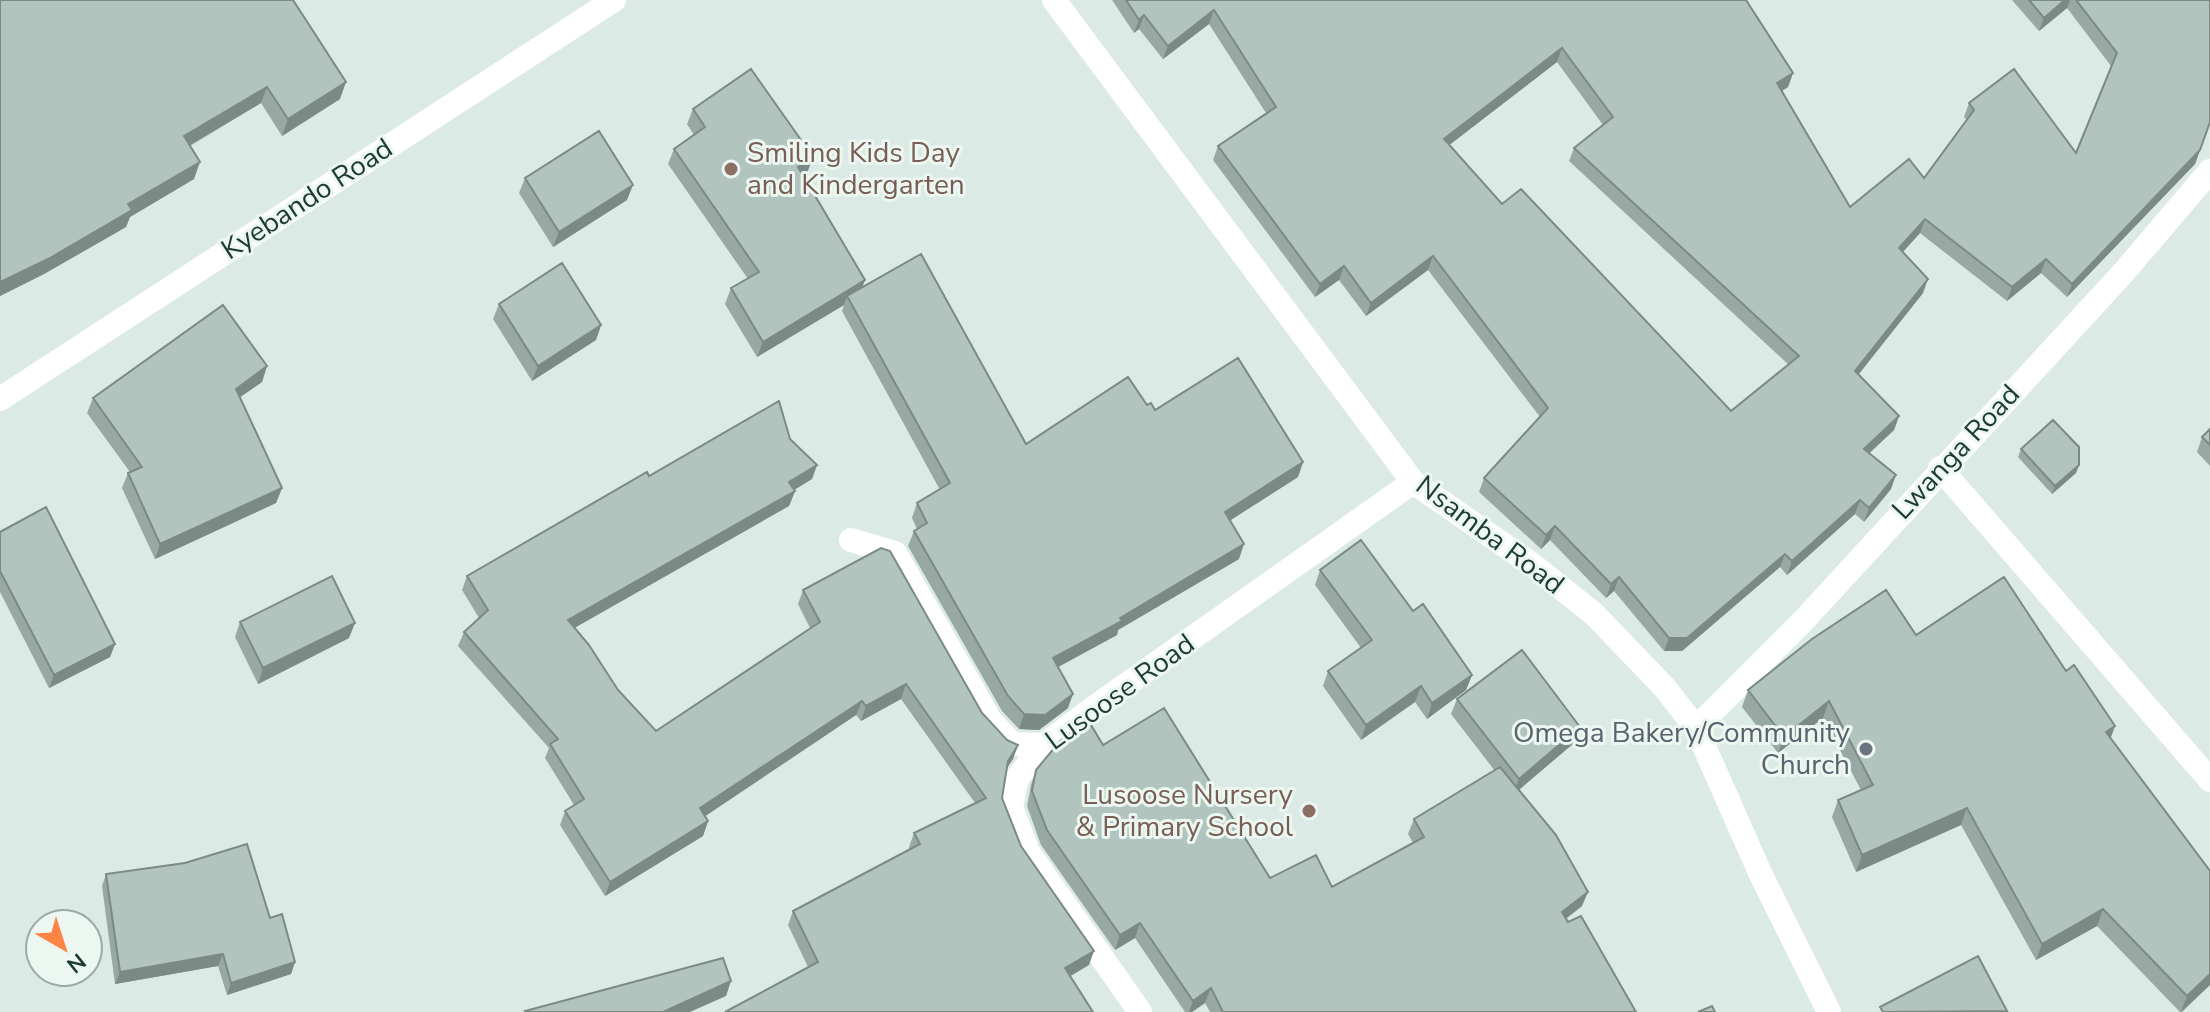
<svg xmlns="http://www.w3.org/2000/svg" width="2210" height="1012" viewBox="0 0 2210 1012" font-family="'Nunito Sans',sans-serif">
<rect width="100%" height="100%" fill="#dceae5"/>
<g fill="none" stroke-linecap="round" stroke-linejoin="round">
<path stroke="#fff" stroke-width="24" d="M1054 0 1413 482 1530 563 1594 614 1665 688 1696 728 1761 875 1829 1012
M0 399 614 0
M1940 468 2210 780
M851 540 895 553 990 720 1012 744 1044 745
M1696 728 1804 620 2123 273 2210 171
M1140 1012 1028 852 1011 807 1017 778 1044 745 1089 711 1413 482"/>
</g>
<path fill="#98a9a3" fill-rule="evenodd" d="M0 0 340 99 282 136 261 103 190 146 194 179 130 217 126 227 44 274 0 296Z
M1112 0H1746L1793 73 1788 87 1782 91 1850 207 1924 178 1967 120 1964 117 1969 103 2076 153 2111 66 2067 8 2039 31 2012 0H2210V122L2195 164 2067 297 2041 273 2007 301 1920 233 1902 252 1923 293 1859 374 1899 416 1894 430 1869 453 1891 489 1864 522 1855 514 1787 575 1780 567 1682 651H1664L1614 591 1606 598 1550 540 1541 549 1479 492 1484 478 1540 417 1428 270 1366 316 1339 280 1315 297 1213 160 1218 146 1266 113 1209 24 1163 59 1139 29 1134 33ZM1557 62 1603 125 1574 148 1569 161 1789 365 1731 411 1502 204 1449 145Z
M693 109 813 157 807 173 803 175 865 280 862 287 1026 444 1147 405 1155 410 1303 462 1298 477 1230 520 1239 559 1118 630 1117 635 1058 667 1068 708 1039 730 1019 729 1002 711 908 546 914 531 917 529 912 518 917 503 940 490 842 311 844 305 757 357 725 304 731 288 748 279 668 164 674 149 694 135 687 124Z
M525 178 627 200 553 247 519 193Z
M499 304 601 325 596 340 532 381 493 319Z
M267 366 262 382 240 397 282 488 276 503 155 559 122 488 128 473 130 472 87 413 93 398Z
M2210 429V466L2197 452 2202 437Z
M790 439 817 465 812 479 794 490 795 491 789 506 574 628 618 690 656 731 810 628 798 604 803 590 982 713 1007 740 1018 745 1013 759 1006 769 1002 798 1021 846 1089 965 808 967 788 925 793 911 910 849 909 847 914 833 975 803 901 699 861 721 856 715 705 816 708 821 703 836 605 896 560 825 565 811 574 805 545 758 549 748 458 646 464 632 479 618 462 590 467 576 649 476Z
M2021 449 2079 465 2076 473 2052 494 2018 457Z
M0 532 115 644 110 657 49 688 0 592Z
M1320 570 1413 611 1472 675 1466 690 1427 719 1415 702 1361 740 1323 686 1328 671 1361 648 1315 585Z
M240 622 349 638 258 684 235 637Z
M1916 635 2111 738 2210 871V985L2182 1012H2180L2097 926 2036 960 1961 825 1856 872 1832 817 1838 800 1861 790 1823 718 1778 753 1742 707 1748 690Z
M1457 699 1580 727 1574 743 1518 790 1582 906 1566 919 1636 1012H1210L1205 1003 1192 1012H1185L1135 938 1115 950 1041 845 1027 806 1031 785 1036 770 1103 745 1270 878 1332 887 1413 843 1408 834 1414 819 1495 771 1451 714Z
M106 874 270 918 295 962 291 974 227 995 218 966 115 984 102 886Z"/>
<path fill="#7c8a85" d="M2065 0H2070L2067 8 2039 31 2044 18Z
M1214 10 1209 24 1163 59 1168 46Z
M1144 15 1139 29 1134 33 1139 20Z
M1562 48 1557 62 1439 153 1444 139Z
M1793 73 1788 87 1772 97 1777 83Z
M346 82 340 99 282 136 288 119Z
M267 87 261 103 178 152 184 136Z
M2200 150 2195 164 2067 297 2072 284Z
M813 157 807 173 793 183 798 167Z
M200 162 194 179 130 217 126 227 44 274 0 296V282Z
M633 185 627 200 553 247 559 232Z
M1925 219 1920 233 1894 262 1899 248Z
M1433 256 1428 270 1366 316 1371 303Z
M2046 259 2041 273 2007 301 2012 287Z
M1344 266 1339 280 1315 297 1320 284Z
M1928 279 1923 293 1850 385 1855 371Z
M865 280 859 296H847L844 305 757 357 763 342Z
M601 325 596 340 532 381 538 366Z
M267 366 262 382 230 404 236 389Z
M1899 416 1894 430 1859 463 1864 449Z
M1303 462 1298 477 1220 527 1225 512Z
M817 465 812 479 784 496 789 482Z
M2079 465 2076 473 2052 494 2055 486Z
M1896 475 1891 489 1864 522 1869 508Z
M282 488 276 503 155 559 160 544Z
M795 491 789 506 562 635 568 620Z
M1860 500 1855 514 1787 575 1792 561Z
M1555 526 1550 540 1541 549 1546 535Z
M1244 544 1239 559 1118 630 1117 635 1047 673 1053 658Z
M1785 554 1780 567 1682 651H1664L1669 638Z
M1619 577 1614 591 1606 598 1611 584Z
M355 623 349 638 258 684 263 668Z
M115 644 110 657 49 688 54 675Z
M1472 675 1466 690 1427 719 1432 703Z
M906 684 901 699 861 721 866 706Z
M1421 686 1415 702 1361 740 1366 725Z
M1073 694 1068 708 1039 730 1019 729 1024 714Z
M862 701 856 715 695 823 700 808Z
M1829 701 1823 718 1778 753 1784 737Z
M2115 726 2109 743 2106 732Z
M1580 727 1574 743 1513 795 1519 779Z
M1018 745 1013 759 1002 775 1008 761Z
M1967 808 1961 825 1856 872 1862 855Z
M708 821 703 836 605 896 610 882Z
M1588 892 1582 906 1556 926 1562 912Z
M2103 909 2097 926 2036 960 2042 944Z
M1140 923 1135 938 1115 950 1120 935Z
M1094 951 1089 965 1059 983 1065 968Z
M223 954 218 966 115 984 120 972Z
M295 962 291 974 227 995 231 983Z
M2210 974V985L2181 1012 2187 996Z
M731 981 726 996 690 1012H663Z
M1211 988 1205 1003 1192 1012H1189L1193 1001Z"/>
<path fill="#b1c5be" stroke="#7c8a85" stroke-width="2" fill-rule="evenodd" d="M0 0H293L346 82 288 119 267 87 184 136 200 162 128 204 132 210 50 258 0 282Z
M1126 0H1746L1793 73 1777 83 1850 207 1909 159 1924 178 1974 110 1969 103 2014 69 2076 153 2117 53 2076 0H2210V122L2200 150 2072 284 2046 259 2012 287 1925 219 1899 248 1928 279 1855 371 1899 416 1864 449 1896 475 1869 508 1860 500 1792 561 1785 554 1687 638H1669L1619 577 1611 584 1555 526 1546 535 1484 478 1548 408 1433 256 1371 303 1344 266 1320 284 1218 146 1276 107 1214 10 1168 46 1144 15 1139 20ZM1562 48 1613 117 1574 148 1799 356 1731 411 1521 189 1502 204 1444 139Z
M2029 0H2065L2044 18Z
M751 69 813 157 798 167 865 280 763 342 731 288 759 272 674 149 705 127 693 109Z
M599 131 633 185 559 232 525 178Z
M921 254 1026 444 1128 377 1147 405 1151 403 1155 410 1238 358 1303 462 1225 512 1244 544 1120 618 1122 621 1053 658 1073 694 1045 715 1024 714 1008 696 914 531 927 523 917 503 950 483 847 296Z
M562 263 601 325 538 366 499 304Z
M223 305 267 366 236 389 282 488 160 544 128 473 142 467 93 398Z
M779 401 790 439 817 465 789 482 795 491 568 620 589 645 618 690 656 731 820 622 803 590 881 548 890 551 982 713 1007 740 1018 745 1008 761 1002 798 1021 846 1094 951 1065 968 1093 1012H725L818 962 793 911 920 844 914 833 986 798 906 684 866 706 862 701 700 808 708 821 610 882 565 811 584 799 550 744 558 739 464 632 488 610 467 576 647 472 649 476Z
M2053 420 2079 447V465L2055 486 2021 449Z
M2210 429V445L2202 437Z
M46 507 115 644 54 675 0 571V532Z
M1361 540 1413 611 1423 604 1472 675 1432 703 1421 686 1366 725 1328 671 1372 640 1320 570Z
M332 576 355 623 263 668 240 622Z
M2004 577 2066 671 2074 665 2115 726 2106 732 2210 871V974L2187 996 2103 909 2042 944 1967 808 1862 855 1838 800 1873 785 1829 701 1784 737 1748 690 1812 639 1886 590 1916 635Z
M1522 650 1580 727 1519 779 1457 699Z
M1164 708 1270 878 1316 855 1332 887 1424 837 1414 819 1500 767 1556 835 1588 892 1562 912 1568 922 1581 916 1636 1012H1223L1211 988 1193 1001 1140 923 1120 935 1047 830 1032 791 1036 770 1060 741 1088 720 1103 745Z
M247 844 270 918 282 914 295 962 231 983 223 954 120 972 106 874 185 863Z
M1978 956 2007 1011 1883 1012 1880 1007Z
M723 958 731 981 663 1012H526L525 1011Z
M1712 1006 1715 1012H1698Z"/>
<g fill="#8d6e63" stroke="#ecf7f2" stroke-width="3">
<circle cx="731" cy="169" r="8"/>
<circle cx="1309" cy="811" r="8"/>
</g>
<circle fill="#6b7280" stroke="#ecf7f2" stroke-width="3" cx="1866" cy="749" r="8"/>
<g text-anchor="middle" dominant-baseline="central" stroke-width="6" stroke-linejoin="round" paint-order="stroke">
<g font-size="28" fill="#785e54" stroke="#ecf7f2" text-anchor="start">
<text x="747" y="153">Smiling Kids Day<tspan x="747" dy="32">and Kindergarten</tspan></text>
<text x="1293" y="795" text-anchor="end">Lusoose Nursery<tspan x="1293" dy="32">&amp; Primary School</tspan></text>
</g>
<g font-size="28" fill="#1d3a35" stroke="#ecf7f2">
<text transform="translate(307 199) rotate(-33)">Kyebando Road</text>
<text transform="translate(1956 452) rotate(-47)">Lwanga Road</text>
<text transform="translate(1490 535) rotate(37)">Nsamba Road</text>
<text transform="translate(1120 692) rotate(-36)">Lusoose Road</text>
</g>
<g font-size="28" fill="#5b616d" stroke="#ecf7f2" text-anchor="end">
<text x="1850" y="733">Omega Bakery/Community<tspan x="1850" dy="32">Church</tspan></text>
</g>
</g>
<g transform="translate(64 948) rotate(141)"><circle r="38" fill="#ecf7f2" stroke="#99aba6" stroke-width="2"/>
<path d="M0-6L14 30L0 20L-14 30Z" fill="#fe8446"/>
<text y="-12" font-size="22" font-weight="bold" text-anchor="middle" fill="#1d3a35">N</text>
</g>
</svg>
